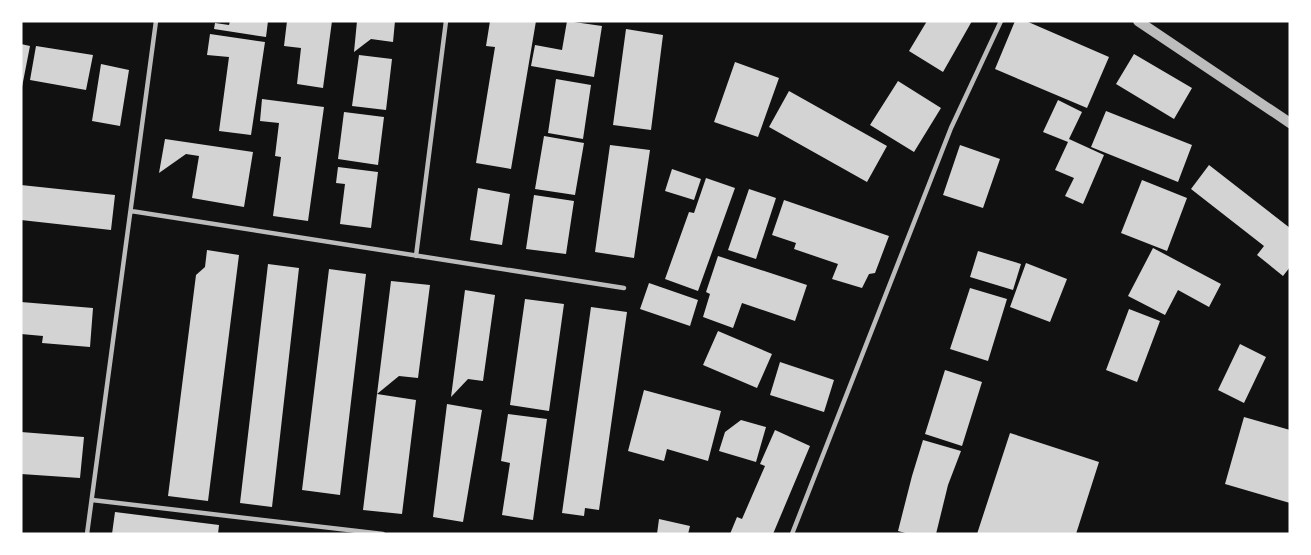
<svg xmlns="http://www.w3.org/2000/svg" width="1311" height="555" viewBox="0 0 1311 555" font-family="'Zilla Slab',serif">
<rect width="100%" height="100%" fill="#111"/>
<path fill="#d3d3d3" d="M230 21H268L266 37 214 29 215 23 229 25Z
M287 21H332L323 88 297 84 301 48 284 46Z
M357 21H395L393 42 371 39 354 52Z
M490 21H536L511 169 476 163 495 47 486 46Z
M567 21 602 26 594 77 531 66 535 45 562 50Z
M927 21H972L943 72 909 51Z
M1015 21H1026L1109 57 1087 108 995 69Z
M626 29 663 35 651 130 613 125Z
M210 34 265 42 251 135 219 131 229 57 207 55Z
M21 44 30 46 22 87H21Z
M36 46 93 55 86 90 30 80Z
M1134 54 1192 88 1174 119 1116 84Z
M359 55 392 59 386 110 352 106Z
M735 62 779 78 758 137 714 122Z
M101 64 129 70 120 126 92 121Z
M556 79 591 85 583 139 548 133Z
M898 81 941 108 914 152 870 125Z
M789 91 887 146 867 182 769 127Z
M262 99 324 107 308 221 273 216 281 157 275 156 279 123 260 121Z
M1058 100 1082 112 1069 139 1104 155 1083 204 1065 196 1074 178 1055 170 1068 142 1043 132Z
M1106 111 1192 145 1178 182 1091 147Z
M344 112 384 117 378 165 338 159Z
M544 136 584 143 575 195 535 189Z
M165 139 253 152 244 207 192 198 199 156 186 154 159 173Z
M610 145 650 150 634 258 595 252Z
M960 145 1000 159 983 208 943 195Z
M1209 165 1290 228V267L1283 276 1257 255 1264 246 1191 189Z
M338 167 378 172 371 228 340 224 345 184 336 183Z
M672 169 701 179 694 200 665 191Z
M706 178 735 188 698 291 665 279 689 212 694 213Z
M1142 180 1187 198 1167 251 1121 233Z
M21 185 115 195 111 230 21 220Z
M478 188 510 194 502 245 470 240Z
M749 189 776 198 756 259 728 250Z
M534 195 574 201 566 254 526 249Z
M784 200 889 236 875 273 869 274 862 288 832 279 838 264 794 249 796 243 772 235Z
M1153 248 1221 284 1209 307 1178 290 1165 315 1128 296Z
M207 250 239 255 208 501 168 496 196 275 205 267Z
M978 251 1021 264 1013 290 970 277Z
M718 256 807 285 795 321 742 303 733 328 703 317 710 294 706 292Z
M1026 263 1067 279 1050 322 1010 307Z
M268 264 299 268 272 507 240 503Z
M329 269 366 274 340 495 302 490Z
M391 281 430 285 418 378 399 376 377 394Z
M649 283 698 300 690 326 640 309Z
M970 288 1007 299 988 361 950 349Z
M465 290 495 295 483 381 468 379 451 397Z
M525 299 564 304 549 411 510 405Z
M21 302 93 308 90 347 42 343 43 336 21 334Z
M591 307 627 312 599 510 585 508 584 516 562 513Z
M1129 309 1160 321 1137 382 1106 370Z
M718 331 772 354 757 388 703 365Z
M1240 344 1266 357 1244 403 1218 390Z
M780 362 834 380 824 412 770 395Z
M945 370 982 382 962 446 925 434Z
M644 390 721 411 708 461 667 449 664 461 628 451Z
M377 394 416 400 402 514 363 510Z
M447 404 482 410 463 522 433 517Z
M508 414 547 419 533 520 502 515 510 463 501 461Z
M1244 417 1290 430V503L1225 484Z
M741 420 766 427 756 462 719 451 725 432Z
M775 430 810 446 773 534H730L737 517 742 519 765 466 760 464Z
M21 432 84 437 80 478 21 474Z
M1010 433 1099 462 1076 534H977Z
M923 440 961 451 948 485 936 534H909L898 531 912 476Z
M115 512 219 525 218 534H112Z
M659 519 690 526 688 534H657Z"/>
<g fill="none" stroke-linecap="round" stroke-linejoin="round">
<path stroke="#bcbcbc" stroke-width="4.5" d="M131 211 624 288
M416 256 446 21
M92 500 383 534
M87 534 156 21
M792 534 951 128 1001 21"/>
<path stroke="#bcbcbc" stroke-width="10" d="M1138 21 1290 123"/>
</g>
<rect width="1311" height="555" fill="none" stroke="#ffffff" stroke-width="45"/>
</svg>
